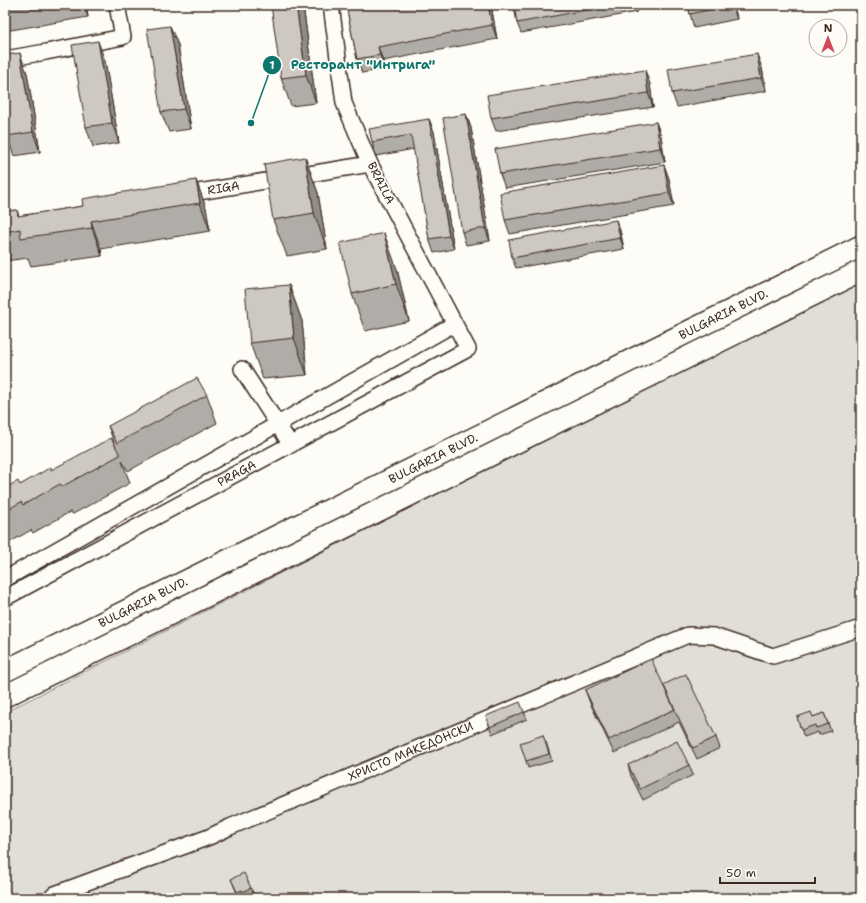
<svg xmlns="http://www.w3.org/2000/svg" width="866" height="903" viewBox="0 0 866 903" font-family="'Shantell Sans',sans-serif">
<rect width="100%" height="100%" fill="#fdfcf7"/>
<filter id="ink" filterUnits="userSpaceOnUse"><feTurbulence type="fractalNoise" baseFrequency=".025" numOctaves="2"/><feDisplacementMap in="SourceGraphic" scale="8" xChannelSelector="R" yChannelSelector="G"/><feConvolveMatrix kernelMatrix="1 2 1 2 8 2 1 2 1" color-interpolation-filters="sRGB"/></filter>
<g filter="url(#ink)">
<path fill="#e1ded7" stroke="#8e847a" d="M861 280V898H5V712Z"/>
<g fill="none" stroke-linecap="round" stroke-linejoin="round">
<g stroke="#3b2a1e" stroke-width="18">
<g id="minor">
<path d="M5 59 46 52 123 37 117 5"/>
<path id="s1" d="M180 195 370 164"/>
<path d="M242 369 291 445"/>
<path d="M5 579 454 324"/>
<path id="s2" d="M5 598 468 349 370 164 344 103 331 5"/>
<path id="s3" d="M51 898 55 894 209 837 230 827 688 635 714 636 773 656 861 628"/>
</g>
</g>
<g stroke="#3b2a1e" stroke-width="24">
<g id="highway">
<path id="s4" d="M5 671 861 246"/>
<path d="M5 696 861 271"/>
</g>
</g>
<use href="#minor" stroke="#fdfcf7" stroke-width="15"/>
<use href="#highway" stroke="#fdfcf7" stroke-width="21"/>
</g>
<path fill="#b0aca7" stroke="#3b2a1e" d="M5 5H86L88 17 5 31Z
M303 5 316 103 291 106 281 78Z
M346 5H491L497 39 383 61 385 69 362 73 357 59Z
M514 5H636L637 12 521 33 517 23Z
M688 5H734L737 19 694 28 690 14Z
M170 26 178 45 191 129 169 132 161 112Z
M105 61 119 143 93 147 86 127Z
M762 68 766 91 677 107 672 93Z
M27 73 40 152 14 156 7 136Z
M650 84 653 107 496 131 491 118Z
M466 114 471 128 490 241 466 245 462 232Z
M429 119 434 132 454 249 434 253 429 239 414 149 376 156 372 142Z
M656 122 661 136 665 162 505 188 500 174Z
M305 157 318 193 327 249 287 256 273 220Z
M664 165 669 179 674 206 510 234 505 220Z
M196 180 206 208 210 231 101 249 102 256 31 266 28 258 5 261V211L17 210 19 216 83 206Z
M620 230 624 249 516 268 512 258Z
M397 269 409 321 365 331 352 294Z
M289 285 302 321 307 375 263 379 250 343Z
M207 395 217 423 128 471 122 461 130 483 73 514 70 512 33 533 31 530 5 545V488L20 485 52 470 116 448 108 426Z
M663 685 716 737 720 748 697 759 679 722 614 753 590 703 585 690Z
M524 712 527 719 492 734 486 716Z
M824 713 831 731 819 735 818 732 804 737 797 717H813Z
M546 742 552 761 528 768 526 761Z
M628 765H689L693 775 643 800 631 776Z
M231 879 251 888 254 895 247 898H245L244 897 241 898H239Z"/>
<path fill="#908c88" stroke="#3b2a1e" d="M83 5H86L88 17Z
M296 5H303L316 103 306 75Z
M488 5H491L497 39 492 25Z
M732 5H734L737 19Z
M170 26 178 45 191 129 184 109Z
M98 41 105 61 119 143 112 123Z
M378 47 383 61 385 69 380 55Z
M20 53 27 73 40 152 33 132Z
M757 54 762 68 766 91 761 78Z
M645 70 650 84 653 107 648 93Z
M466 114 471 128 490 241 485 228Z
M429 119 434 132 454 249 449 236Z
M656 122 661 136 665 162 660 148Z
M305 157 318 193 327 249 314 213Z
M664 165 669 179 674 206 669 193Z
M196 180 206 208 210 231 200 203Z
M616 220 620 230 624 249 620 238Z
M91 221 101 249 102 256 92 228Z
M384 233 397 269 409 321 396 284Z
M289 285 302 321 307 375 294 338Z"/>
<path fill="#cdc8c2" stroke="#3b2a1e" d="M271 5H296L306 75 281 78Z
M346 5H488L492 25 378 47 380 55 357 59Z
M514 5H613L517 23Z
M688 5H731L690 14Z
M170 26 184 109 161 112 147 29Z
M98 41 112 123 86 127 72 45Z
M20 53 33 132 7 136 5 124V55Z
M757 54 761 78 672 93 668 69Z
M645 70 648 93 491 118 487 95Z
M466 114 485 228 462 232 443 118Z
M429 119 449 236 429 239 411 135 372 142 369 129Z
M656 122 660 148 500 174 495 149Z
M305 157 314 213 273 220 264 164Z
M664 165 669 193 505 220 500 193Z
M196 180 200 203 91 221 92 228 21 238 20 229 5 232V211L17 210 18 216 83 206 82 199Z
M616 220 620 238 512 258 509 240Z
M384 233 396 284 352 294 340 243Z
M289 285 294 338 250 343 245 289Z
M197 378 207 395 117 443 108 426Z
M111 438 120 455 63 486 60 484 23 505 21 502 5 511V488L18 481 20 485 51 467V470Z
M651 659 675 709 609 740 585 690Z
M686 674 716 737 693 748 663 685Z
M520 702 524 712 490 727 486 716Z
M811 712 813 717 824 713 828 724 816 728 815 725 801 730 797 717Z
M543 735 549 754 526 761 520 743Z
M677 741 689 765 640 789 628 765Z
M244 873 251 888 242 892V890L237 892 231 879Z"/>
</g>
<g text-anchor="middle" dominant-baseline="central" stroke-width="3.5" stroke-linejoin="round" paint-order="stroke">
<g font-size="12" fill="#3b2a1e" stroke="#fdfcf7">
<text transform="translate(381 183) rotate(63)">BRAILA</text>
<text stroke="none"><textPath href="#s1" startOffset="44">RIGA</textPath></text>
<text stroke="none"><textPath href="#s4" startOffset="802">BULGARIA BLVD.</textPath></text>
<text stroke="none"><textPath href="#s4" startOffset="478">BULGARIA BLVD.</textPath></text>
<text stroke="none"><textPath href="#s2" startOffset="263">PRAGA</textPath></text>
<text stroke="none"><textPath href="#s4" startOffset="154">BULGARIA BLVD.</textPath></text>
<text stroke="none"><textPath href="#s3" startOffset="389">ХРИСТО МАКЕДОНСКИ</textPath></text>
</g>
</g>
<path fill="none" stroke="#0f766e" stroke-width="1.5" d="M251 123L272 65"/>
<g fill="#0f766e" stroke="#fdfcf7" stroke-width="1.5">
<circle cx="251" cy="123" r="4"/>
<circle cx="272" cy="65" r="10"/>
</g>
<g font-size="12" text-anchor="middle" font-weight="bold" fill="#fff">
<text x="272" y="69">1</text>
</g>
<g font-size="13" text-anchor="middle" font-weight="bold" fill="#0f766e" stroke="#fdfcf7" stroke-width="3.5" stroke-linejoin="round" paint-order="stroke">
<text x="363" y="69">Ресторант "Интрига"</text>
</g>
<rect width="866" height="903" fill="none" stroke="#fdfcf7" stroke-width="20"/>
<rect x="10" y="10" width="846" height="883" fill="none" stroke="#3b2a1e" stroke-width="1.5" filter="url(#ink)"/>
<g transform="translate(828 38)"><circle r="19" fill="#fdfcf7" stroke="#afa8a0"/>
<path d="M0-3L7 15L0 10L-7 15Z" fill="#d1495b"/>
<text y="-6" font-size="11" font-weight="bold" text-anchor="middle" fill="#3b2a1e">N</text>
</g>
<path d="M720 877v6h95v-6" fill="none" stroke="#3b2a1e" stroke-width="2"/>
<text x="726" y="877" font-size="12" fill="#3b2a1e" stroke="#fdfcf7" stroke-width="3" paint-order="stroke">50 m</text>
</svg>
